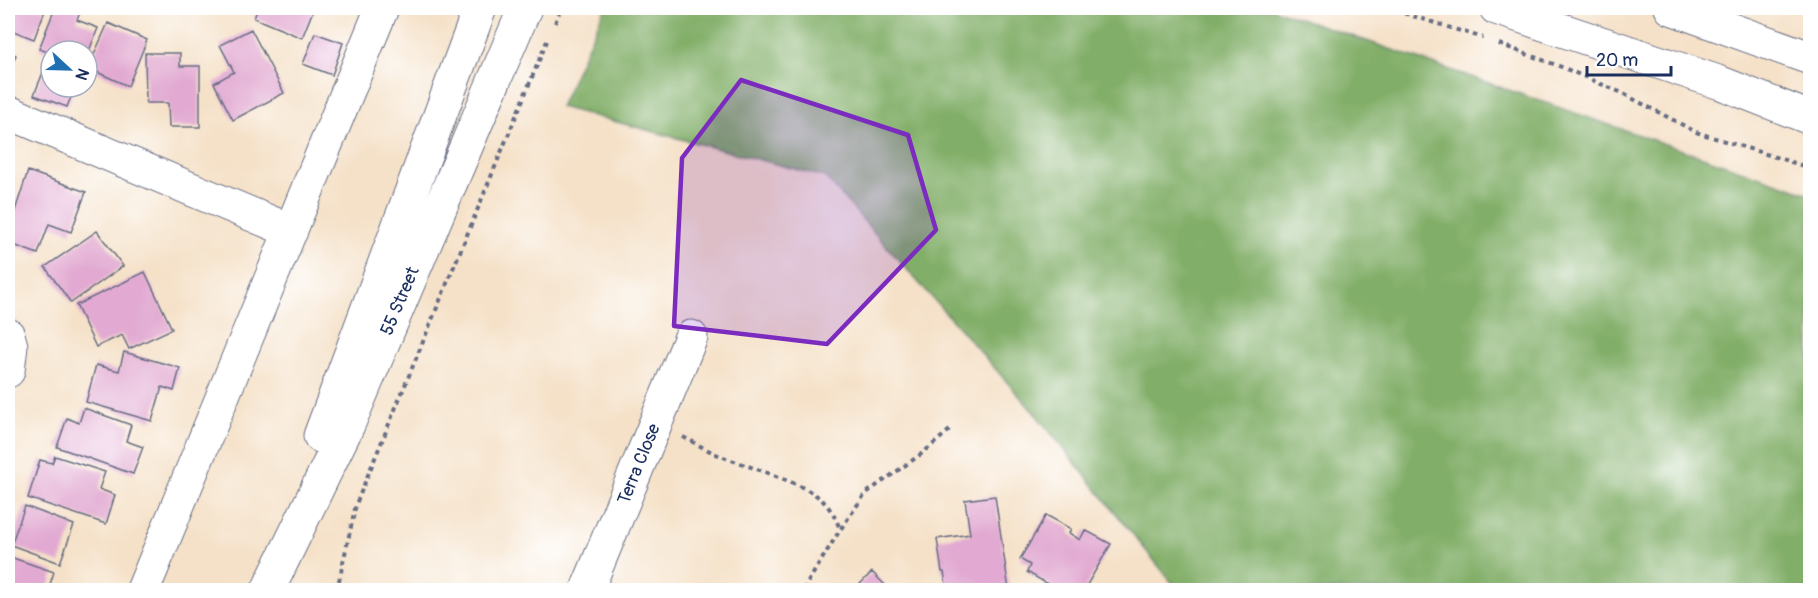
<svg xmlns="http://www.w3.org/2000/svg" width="1818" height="598" viewBox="0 0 1818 598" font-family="Pangolin,sans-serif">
<rect width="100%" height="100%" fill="#fff"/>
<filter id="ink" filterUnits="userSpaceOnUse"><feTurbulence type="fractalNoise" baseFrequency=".0167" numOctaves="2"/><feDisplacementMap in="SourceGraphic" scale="12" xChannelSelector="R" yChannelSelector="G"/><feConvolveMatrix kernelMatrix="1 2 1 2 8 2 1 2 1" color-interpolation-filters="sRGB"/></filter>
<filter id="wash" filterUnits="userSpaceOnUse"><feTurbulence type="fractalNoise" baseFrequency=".008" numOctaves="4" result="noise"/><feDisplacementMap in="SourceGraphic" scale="24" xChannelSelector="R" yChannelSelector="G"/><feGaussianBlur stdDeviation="1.35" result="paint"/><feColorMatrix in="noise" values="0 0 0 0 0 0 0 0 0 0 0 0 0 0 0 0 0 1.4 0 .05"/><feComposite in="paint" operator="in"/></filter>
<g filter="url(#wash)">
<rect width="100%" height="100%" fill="#f5e1c8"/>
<path fill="#81ae67" stroke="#4e6e62" stroke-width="1.5" d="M605 8H1271L1810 194V590H1178L1038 417 825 177 560 107Z"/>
<g id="blocks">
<path fill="#e2aad2" d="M8 8H46L34 39 8 29Z
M55 8H73L81 10 77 20 98 28 89 51H51V53L39 49Z
M258 8H314L302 38 254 18Z
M108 23 147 40 128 86 88 68Z
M251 29 284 93 233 120 214 83 234 72 220 45Z
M315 33 343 43 332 75 303 64Z
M8 51 16 55 8 75Z
M145 53H180V66H200V127H169L168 103H146Z
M46 65 51 67V87H75L67 107 34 95Z
M28 171 86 192 71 232 49 224 38 254 8 243V232Z
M97 231 123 266 71 303 45 267Z
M145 272 172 329 129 349 122 335 96 347 76 305Z
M124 352 180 368 174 391 162 387 152 421 86 402 96 365 119 371Z
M84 408 131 425 126 441 143 447 133 474 57 447 67 418 79 423Z
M55 456 105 472 99 489 115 495 106 524 28 498 40 460 52 463Z
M995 496 1009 590H947L944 572H942L937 539 970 534 965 500Z
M25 506 74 525 60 563 11 545Z
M1046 515 1071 529 1069 533 1080 540 1085 530 1111 544 1084 590H1048L1051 586 1027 572 1030 565 1020 559Z
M13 558 54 572 48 590H8V573Z
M872 572 890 590H854Z"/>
</g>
</g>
<g filter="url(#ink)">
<use href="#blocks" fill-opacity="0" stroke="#676d83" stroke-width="1.5"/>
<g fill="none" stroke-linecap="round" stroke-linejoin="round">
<g stroke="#676d83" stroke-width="35">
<path id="minor" d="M8 112 291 231
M8 335 11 346 8 371
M143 590 382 8
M587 590 691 337"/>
</g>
<g stroke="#676d83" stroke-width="35">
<path id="major" d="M1496 8 1721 83 1810 118
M1671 8 1810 58
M320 436 480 8
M268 590 348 425 525 8"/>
</g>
<path stroke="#676d83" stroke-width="4" stroke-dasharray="4.5 4.5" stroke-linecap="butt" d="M1387 8 1483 38
M555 23 561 8
M1499 44 1559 66 1620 92 1696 132 1810 168
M683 437C696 443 708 451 721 456 747 467 804 482 823 501 831 509 836 519 840 529
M337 590 356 504 547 41
M803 590 840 530 865 494 924 452 951 429"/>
<use href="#minor" stroke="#fff" stroke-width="33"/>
<use href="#major" stroke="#fff" stroke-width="33"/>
</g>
</g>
<path fill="#7b2cbf" fill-opacity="0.2" stroke="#7b2cbf" stroke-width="4.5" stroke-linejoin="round" d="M741 80 908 135 936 230 827 344 674 326 682 158Z"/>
<g text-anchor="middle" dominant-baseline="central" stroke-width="6" stroke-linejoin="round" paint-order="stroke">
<g font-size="18" fill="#1b2f5e" stroke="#fff">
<text transform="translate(400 301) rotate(-67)">55 Street</text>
<text transform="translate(639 464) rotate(-68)">Terra Close</text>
</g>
</g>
<rect width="1818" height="598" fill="none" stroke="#fff" stroke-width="30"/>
<g transform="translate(69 69) rotate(112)"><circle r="28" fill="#ffffff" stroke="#a4acbf" stroke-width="1.5"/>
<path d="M0-4.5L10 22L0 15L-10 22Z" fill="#1f6fb2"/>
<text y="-9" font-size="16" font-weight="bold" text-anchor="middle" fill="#1b2f5e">N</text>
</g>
<path d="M1587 66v9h84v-9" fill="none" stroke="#1b2f5e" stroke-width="3"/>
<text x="1596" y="66" font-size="18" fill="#1b2f5e" stroke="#ffffff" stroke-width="4.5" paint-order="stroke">20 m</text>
</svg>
